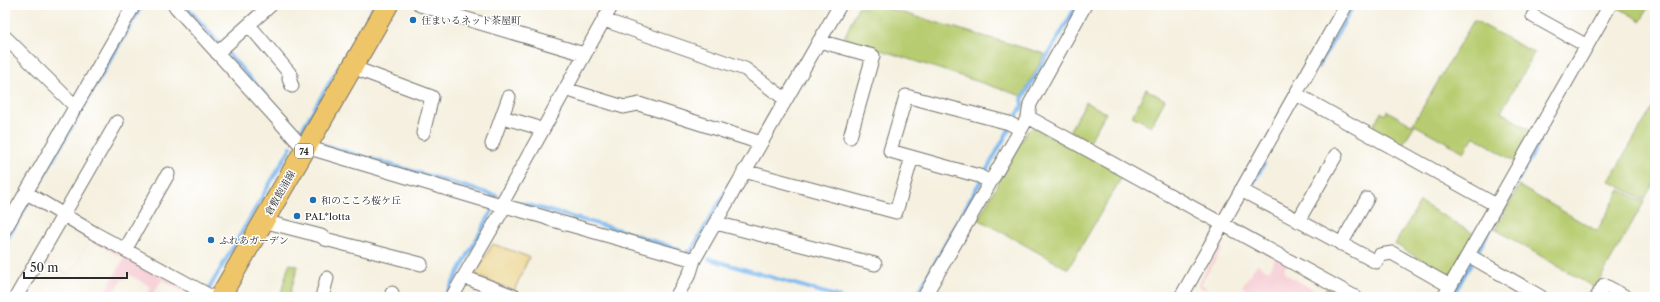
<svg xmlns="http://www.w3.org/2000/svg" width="1660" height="302" viewBox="0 0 1660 302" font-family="'Libre Caslon Text','Noto Serif JP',serif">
<rect width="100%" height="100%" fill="#fff"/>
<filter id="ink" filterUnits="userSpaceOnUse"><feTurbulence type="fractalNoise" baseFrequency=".025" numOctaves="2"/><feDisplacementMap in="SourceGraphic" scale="8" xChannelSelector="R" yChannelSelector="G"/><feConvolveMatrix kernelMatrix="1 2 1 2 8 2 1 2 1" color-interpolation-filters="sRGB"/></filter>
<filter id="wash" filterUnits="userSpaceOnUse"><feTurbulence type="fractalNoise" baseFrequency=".012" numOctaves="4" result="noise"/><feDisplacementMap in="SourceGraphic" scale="16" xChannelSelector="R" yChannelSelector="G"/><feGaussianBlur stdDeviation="0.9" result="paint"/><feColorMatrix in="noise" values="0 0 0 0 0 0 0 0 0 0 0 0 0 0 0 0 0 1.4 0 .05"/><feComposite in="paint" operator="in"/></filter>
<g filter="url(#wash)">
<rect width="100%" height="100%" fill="#f5f0df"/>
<path fill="#f6cfd6" d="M1228 233 1287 264 1284 270 1287 275 1321 294 1319 297H1311L1306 294 1304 297H1260L1242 287 1257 264 1269 271 1275 259 1231 235 1230 237 1227 236 1221 246 1223 248 1201 284 1206 287 1205 289 1221 297 1197 286Z
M91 237 200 297H193L162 280 151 297H146L151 287 128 274 124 280 122 279 112 297H102L124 258 90 240 70 276 44 262 23 297 44 260 70 275Z"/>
<path fill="#b7cc70" stroke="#717c4e" d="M866 5H876L1045 54 1022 96 844 38 858 7 864 8Z
M1620 5H1649L1641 21 1619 8Z
M1474 20 1534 53 1501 112 1532 131 1515 162 1474 136 1464 152 1413 124Z
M1146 89 1165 100 1151 126 1132 116Z
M1086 102 1106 113 1089 142 1070 130Z
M1655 103V181L1644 200 1609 181Z
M1387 111 1414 126 1401 147 1371 130 1381 112 1385 115Z
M1032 127 1123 175 1068 269 978 219 1027 131Z
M1519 186 1597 231 1620 190 1644 202 1595 288 1495 229Z
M1420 202 1474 234 1449 277 1395 244Z
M289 264 298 266 289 297H280Z
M1327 287 1345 297H1322Z"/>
<path fill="#eeda9e" stroke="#8c8264" d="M493 244 529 257 514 291 477 276 476 271Z"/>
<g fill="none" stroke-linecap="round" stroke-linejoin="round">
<path stroke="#7db8ef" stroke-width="4" d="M185 5 297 131
M1318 67 1354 5
M301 131 375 5
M324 145 497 196
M517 202 623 231 678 249
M5 243 142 5
M1216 248 1264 164
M687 252 690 253 731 182
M709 259 839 297
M1356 290 1368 297
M207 292 291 147
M445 297 493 209
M916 297 1021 108 1023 104 1022 99 1077 5
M1452 297 1539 143"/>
</g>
</g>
<g filter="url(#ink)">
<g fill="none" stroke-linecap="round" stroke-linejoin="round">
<g stroke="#72706a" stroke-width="15">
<path id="minor" d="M174 5 298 142 306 147 501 205 544 217 549 219 694 260
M420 5 584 54
M1533 16 1587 46
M604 20 745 69 785 99
M249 25 291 75 289 79 292 86
M5 37 76 107
M819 41 873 56 850 137
M217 53 271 5
M352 67 432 97 423 133
M565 89 624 107 639 104 761 143
M1296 94 1496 205
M502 117 533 126 542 131
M1028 117 1355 297
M492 144 509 97
M744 171 896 212 912 157
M990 182 979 176 890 151 906 96 1009 123 1020 129
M1241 190 1376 262 1380 255 1392 253 1450 286
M27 193 94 233 212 297
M263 221 321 236 325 239 421 264
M1298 221 1336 155
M716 223 875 264
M5 229 134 5
M1341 244 1367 199
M125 250 168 174
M1468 255 1541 297
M464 277 516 297
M16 297 117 122
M322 297 327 278
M391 297 392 293
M452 297 502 211 501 205 612 5
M676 297 690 273 694 260 840 5
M924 297 1028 117 1030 104 1085 5
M1181 297 1346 5
M1444 297 1610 5
M1597 297 1604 285 1626 297"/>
</g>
<g stroke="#72706a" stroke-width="22">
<path id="primary" d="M220 297 388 5"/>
</g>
<use href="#minor" stroke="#fff" stroke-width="13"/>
<use href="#primary" stroke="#eec569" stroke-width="20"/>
</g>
</g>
<g fill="#1f6fb2" stroke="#fff" stroke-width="1.5">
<circle cx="413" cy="20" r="4"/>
<circle cx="313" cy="200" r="4"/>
<circle cx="297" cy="216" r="4"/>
<circle cx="211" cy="240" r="4"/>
</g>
<g text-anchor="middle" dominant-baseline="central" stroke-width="3" stroke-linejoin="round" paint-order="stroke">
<rect fill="#fff" stroke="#6b6b6b" stroke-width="1" x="295" y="144" width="18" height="14" rx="3"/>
<g font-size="9" font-weight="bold" fill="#2b2b2b">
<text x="304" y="151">74</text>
</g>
<g font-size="10" fill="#2b2b2b" stroke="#fff" text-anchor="start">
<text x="421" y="20">住まいるネット茶屋町</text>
<text x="321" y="200">和のこころ桜ケ丘</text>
<text x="305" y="216">PAL*lotta</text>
<text x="219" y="240">ふれあガーデン</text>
</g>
<g font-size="10" fill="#2b2b2b" stroke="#fff">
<text transform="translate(280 193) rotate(-60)">倉敷飽浦線</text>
</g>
</g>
<rect width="1660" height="302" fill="none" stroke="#fff" stroke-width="20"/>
<path d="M24 272v6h103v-6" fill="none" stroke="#2b2b2b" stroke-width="2"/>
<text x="30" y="272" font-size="12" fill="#2b2b2b" stroke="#ffffff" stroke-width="3" paint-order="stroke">50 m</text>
</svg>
